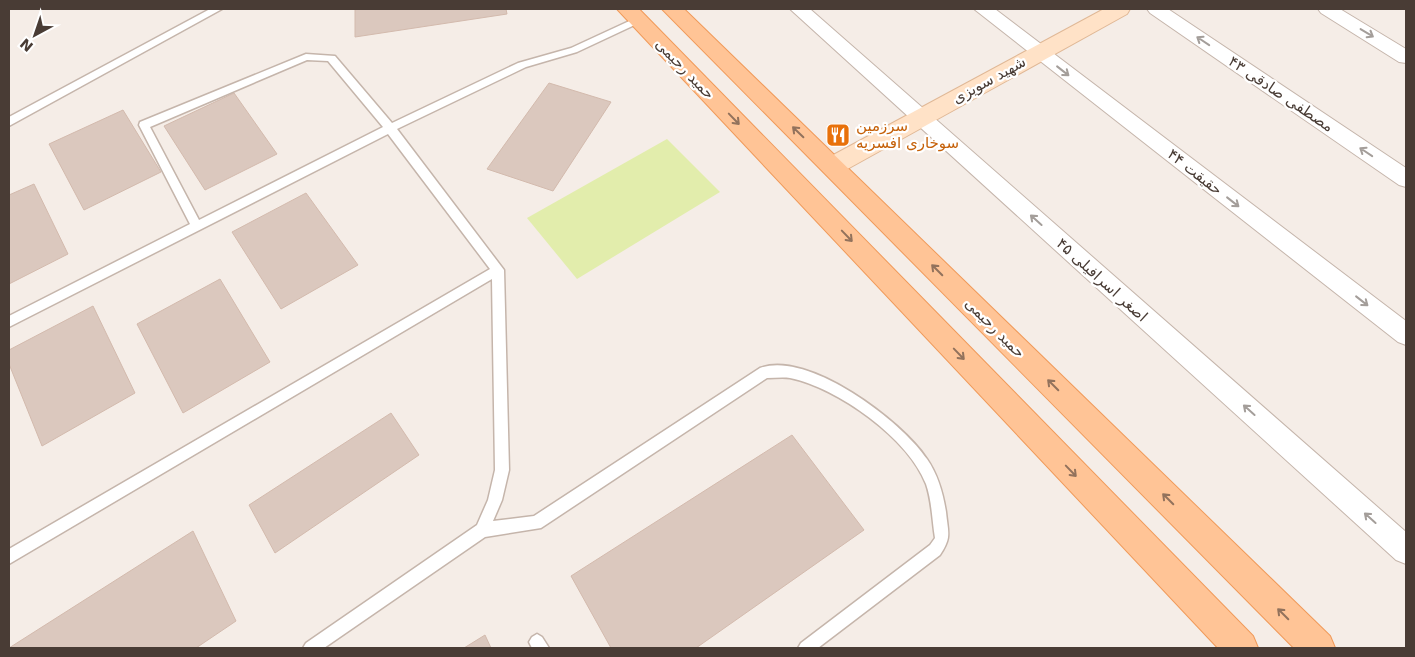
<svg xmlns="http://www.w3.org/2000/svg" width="1415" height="657" viewBox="0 0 1415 657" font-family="'DejaVu Sans','Noto Sans Arabic',sans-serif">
<rect width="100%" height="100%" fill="#f5ede7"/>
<path fill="#e2edac" d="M667 139 720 192 577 279 527 218Z"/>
<path fill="#dbc8be" stroke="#d3baad" d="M355 9H506L507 14 355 37Z
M549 83 611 102 553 191 487 169Z
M234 93 277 154 205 190 164 126Z
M123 110 161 172 84 210 49 144Z
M34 184 68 254 9 284V195Z
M306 193 358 265 281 309 232 232Z
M220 279 270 362 183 413 137 324Z
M93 306 135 393 42 446 9 364V350Z
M391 413 419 455 275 553 249 505Z
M792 435 864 530 696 648H611L571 576Z
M193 531 236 621 196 648H9Z
M485 635 491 648H464Z"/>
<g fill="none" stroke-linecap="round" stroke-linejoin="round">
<g stroke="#c5b5ab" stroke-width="3">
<path id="service" d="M210 9H222L9 126V117Z
M638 17 643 20 641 22 577 52 526 67 397 129 504 270 509 470 502 500 493 521 534 516 760 368C808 350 902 421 927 459 938 475 943 493 946 512 948 533 952 537 940 555L818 648H798L801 643 930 545 935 538C932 520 932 501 926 484 908 438 838 388 790 378 783 377 775 378 767 378L541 528 485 537 324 648H303L306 643 477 525 488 500 495 470 492 279 9 564V549L490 269 388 134 9 327V316L190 224 139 125 140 122 306 54 335 56 392 123 518 63 571 48ZM307 60 328 61 383 127 199 220 150 127Z
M537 634 542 637 549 648H532L529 642 532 637Z"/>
</g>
<g stroke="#c5b5ab" stroke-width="2">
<path id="minor" d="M790 9H810L1406 532V564L1396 560Z
M974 9H995L1406 321V345L1398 342Z
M1147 9H1168L1406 168V187L1399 185 1150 13Z
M1318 9H1340L1406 49V63L1399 62 1321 13Z"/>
</g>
<g stroke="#e0b896" stroke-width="2">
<path id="secondary" d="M1104 9H1130L1127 14 842 172 833 175 824 172 821 166 824 160Z"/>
</g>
<g stroke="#f09a5a" stroke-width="2">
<path id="primary" d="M617 9H639L1253 636 1258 648H1218Z
M662 9H684L1330 636 1335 648H1294Z"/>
</g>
<use href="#service" fill="#fff" fill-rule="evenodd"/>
<use href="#minor" fill="#fff" fill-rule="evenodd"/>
<use href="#secondary" fill="#ffe2c7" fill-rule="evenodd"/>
<use href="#primary" fill="#ffc496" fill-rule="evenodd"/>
</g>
<defs><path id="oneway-shaft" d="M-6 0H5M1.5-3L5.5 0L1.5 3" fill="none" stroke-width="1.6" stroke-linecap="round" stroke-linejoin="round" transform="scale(1.25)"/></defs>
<g stroke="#a49e9a">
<use href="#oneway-shaft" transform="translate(1367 33) rotate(31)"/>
<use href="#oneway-shaft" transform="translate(1203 41) rotate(-146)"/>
<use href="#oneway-shaft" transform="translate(1063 71) rotate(38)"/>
<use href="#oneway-shaft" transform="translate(1366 152) rotate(-146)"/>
<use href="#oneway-shaft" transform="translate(1233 202) rotate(38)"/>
<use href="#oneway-shaft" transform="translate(1036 220) rotate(-138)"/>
<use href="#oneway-shaft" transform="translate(1362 301) rotate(38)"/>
<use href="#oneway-shaft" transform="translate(1249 410) rotate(-138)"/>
<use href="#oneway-shaft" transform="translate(1370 518) rotate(-138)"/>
</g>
<g stroke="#92725c">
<use href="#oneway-shaft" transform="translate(734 119) rotate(46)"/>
<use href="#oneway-shaft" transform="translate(798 132) rotate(-136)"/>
<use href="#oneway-shaft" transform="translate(847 236) rotate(46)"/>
<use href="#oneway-shaft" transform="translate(937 270) rotate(-135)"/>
<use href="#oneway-shaft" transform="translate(959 354) rotate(46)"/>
<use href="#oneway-shaft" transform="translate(1053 385) rotate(-135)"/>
<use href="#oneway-shaft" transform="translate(1071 471) rotate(46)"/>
<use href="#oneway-shaft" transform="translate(1168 499) rotate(-135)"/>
<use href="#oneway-shaft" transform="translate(1283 614) rotate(-135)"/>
</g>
<defs>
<g id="restaurant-square" transform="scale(1.25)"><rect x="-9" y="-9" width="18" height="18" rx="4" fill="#e8710a" stroke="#fff"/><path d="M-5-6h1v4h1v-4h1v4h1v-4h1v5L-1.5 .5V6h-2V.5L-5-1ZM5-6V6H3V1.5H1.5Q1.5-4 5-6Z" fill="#fff"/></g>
</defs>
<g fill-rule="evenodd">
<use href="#restaurant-square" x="838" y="135"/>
</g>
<g text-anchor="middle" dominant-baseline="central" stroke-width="4.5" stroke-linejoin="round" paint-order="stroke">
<g font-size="15" fill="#493c35" stroke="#fff">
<text transform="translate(685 69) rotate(46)">حمید رحیمی</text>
<text transform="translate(989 80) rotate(-29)">شهید سویزی</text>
<text transform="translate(1281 94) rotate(34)">مصطفی صادقی ۴۳</text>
<text transform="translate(1195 172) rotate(38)">حقیقت ۴۴</text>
<text transform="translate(1102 280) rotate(42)">اصغر اسرافیلی ۴۵</text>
<text transform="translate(995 328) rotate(45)">حمید رحیمی</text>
</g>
<g font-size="15" fill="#c56008" stroke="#fff" text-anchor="start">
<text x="856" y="126">سرزمین<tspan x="856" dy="17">سوخاری افسریه</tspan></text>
</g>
</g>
<rect width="1415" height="657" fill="none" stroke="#493c35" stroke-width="20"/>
<g transform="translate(35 35) rotate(220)" stroke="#ffffff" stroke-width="4" paint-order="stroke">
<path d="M0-4L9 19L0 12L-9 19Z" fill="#493c35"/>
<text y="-8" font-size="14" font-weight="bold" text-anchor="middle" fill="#493c35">N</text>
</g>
</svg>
